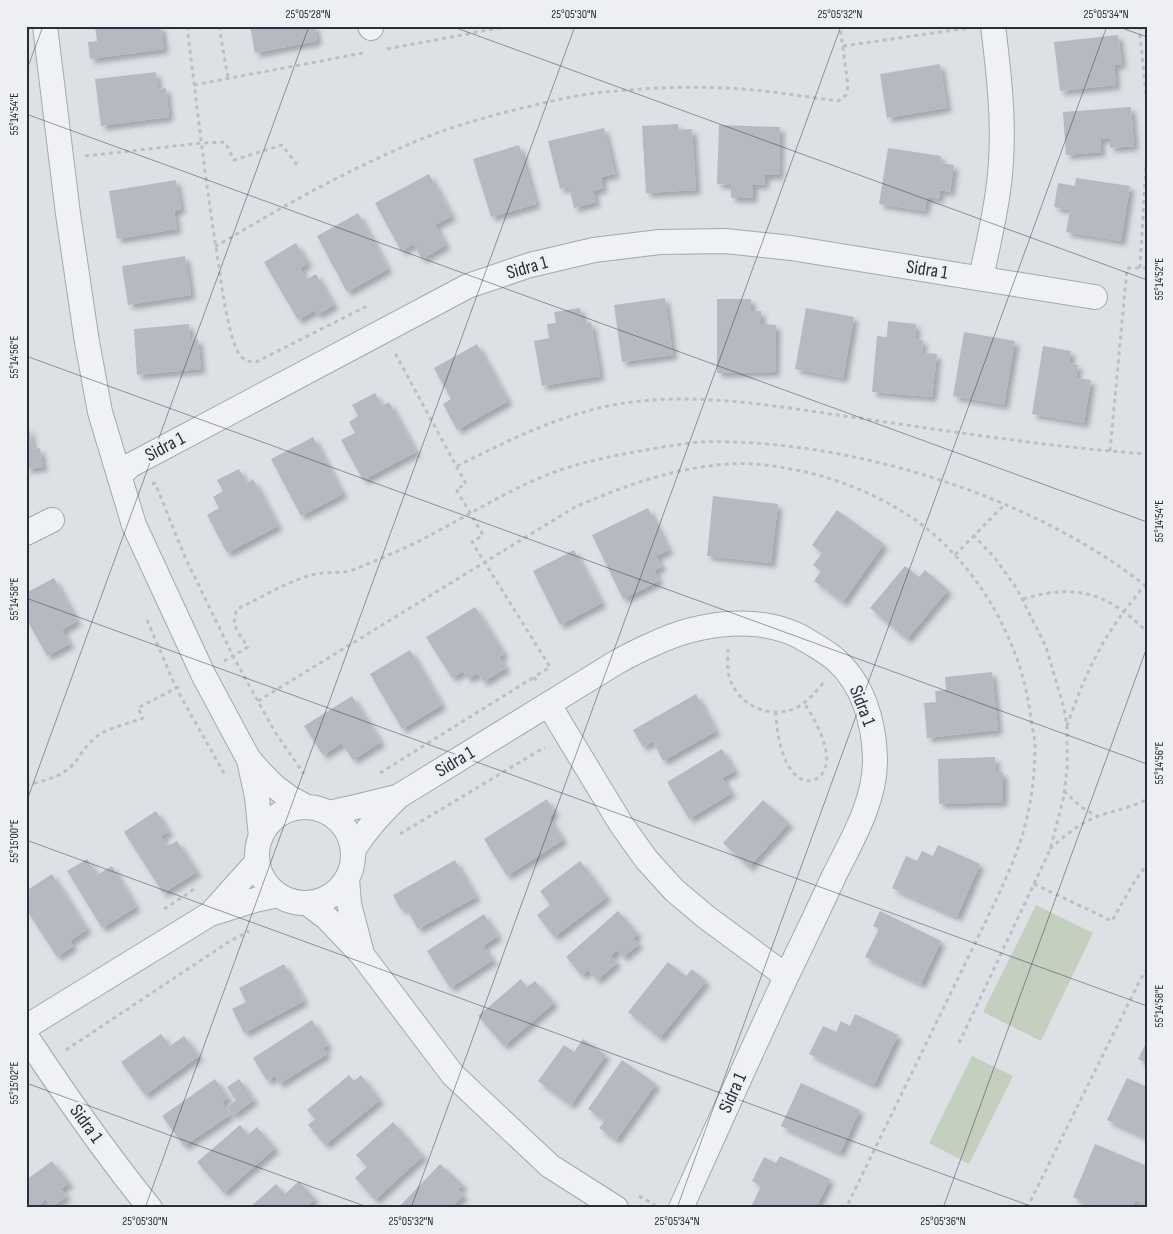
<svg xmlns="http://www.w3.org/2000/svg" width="1173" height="1234" viewBox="0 0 1173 1234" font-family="'Sofia Sans Condensed',sans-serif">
<defs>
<filter id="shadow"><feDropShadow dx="4.5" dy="4.5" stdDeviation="2.5" flood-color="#0004"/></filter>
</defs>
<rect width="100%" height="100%" fill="#dde1e6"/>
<path fill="#c3cfbf" d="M1036 905 1093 933 1041 1041 983 1012Z
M972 1056 1013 1076 969 1164 929 1143Z"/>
<path fill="#b5bac2" filter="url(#shadow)" d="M95 26H161L164 49 90 59 88 42 97 41Z
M250 26H315L317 41 255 53Z
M1118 35 1122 64 1114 65 1116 85 1060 91 1054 42Z
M940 64 947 108 887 118 880 74Z
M156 72 158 89 166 88 169 117 101 126 95 79Z
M1131 107 1134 146 1110 148V138L1100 139 1101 152 1066 155 1063 112Z
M678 124V130L692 129 696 190 646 193 642 126Z
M719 125 780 127 779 175H765L764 185 753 184V198H731V185L717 184Z
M604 128 615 174 601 177 603 188 593 191 596 202 574 208 569 187 560 189 548 141Z
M519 145 536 204 491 217 473 159Z
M888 148 941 156 940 163 954 165 950 192 940 190 939 199 927 197 925 211 879 204Z
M429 174 452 216 435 225 446 245 422 259 414 244 401 251 375 203Z
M1076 178 1130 186 1121 241 1066 232 1070 210 1054 207 1058 183 1075 186Z
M176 180 181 209 174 211 177 229 117 239 109 191Z
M358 213 388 269 347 292 317 236Z
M296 243 308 263 300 268 307 279 316 274 334 305 317 315 315 310 298 320 264 262Z
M185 256 191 295 128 305 122 266Z
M665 298 673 355 622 362 614 305Z
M717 299H751V311H761V324L776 325 775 372 717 373Z
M580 308 583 324 591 322 600 376 542 386 534 341 549 338 547 324 556 323 554 312Z
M806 308 854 317 843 378 795 369Z
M888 321 916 324 915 339 923 340 922 353 937 354 932 397 872 392 877 336 887 337Z
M189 324 190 340 198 339 201 369 137 375 134 329Z
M964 332 1015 341 1004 405 953 396Z
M477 344 508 401 457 430 443 404 451 399 434 368Z
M1043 346 1071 351 1069 363 1078 365 1076 378 1091 380 1084 423 1032 414Z
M375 393 382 406 389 402 416 452 363 480 341 440 355 433 349 422 358 416 352 405Z
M29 428 33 450 40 448 43 467 26 469V429Z
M313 437 343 494 301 516 271 459Z
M239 469 247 483 253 479 278 526 227 553 207 515 219 508 213 497 223 491 217 480Z
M713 496 778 504 771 563 707 556Z
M648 508 669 550 656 556 662 567 654 570 659 581 623 599 592 535Z
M837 510 884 544 843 602 814 581 821 571 813 565 822 553 812 545Z
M574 550 602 603 560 625 533 571Z
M905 566 919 577 925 570 948 590 907 639 870 608Z
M54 578 77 621 62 630 70 644 47 656 26 618V593Z
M475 607 504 654 499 657 506 668 483 682 478 673 468 679 463 671 452 678 426 637Z
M410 650 442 705 402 729 370 674Z
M992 672 998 730 927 738 924 703 936 702 935 691 946 690 945 677Z
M696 694 716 731 663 761 653 741 643 747 633 730Z
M352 696 381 742 353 760 342 743 323 755 304 726Z
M722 749 735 771 722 778 732 793 689 819 667 782Z
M995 757 996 772H1003V802L939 804 938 759Z
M547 799 555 813 549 817 563 840 507 876 484 839Z
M763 800 789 823 749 867 723 843Z
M156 811 169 832 161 836 167 846 177 841 197 872 163 893 124 832Z
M938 845 980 864 957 917 892 888 906 856 917 861 922 851 933 856Z
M87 859 97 875 112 866 136 907 102 928 67 871Z
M455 860 476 897 418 929 406 908 401 910 393 895Z
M580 861 607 897 554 937 537 915 550 905 540 891Z
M52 874 87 929 70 941 73 946 57 957 26 909V891Z
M618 911 638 934 633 938 639 944 623 957 617 950 611 956 617 963 597 980 588 970 582 976 566 957Z
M880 911 941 941 921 984 865 957 879 929 873 926Z
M484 914 498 936 483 946 493 960 450 988 427 951Z
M668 962 686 976 692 969 706 981 660 1038 628 1012Z
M284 964 304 1001 244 1033 232 1009 246 1002 239 988Z
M521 979 527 987 535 981 554 1003 504 1046 478 1016Z
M855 1014 898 1035 874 1085 809 1054 823 1026 836 1032 841 1021 850 1026Z
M312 1020 328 1045 323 1048 327 1054 279 1084 275 1076 267 1081 253 1058Z
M161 1034 170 1046 184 1036 199 1056 145 1095 121 1062Z
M583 1039 606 1055 571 1105 538 1081 564 1045 574 1052Z
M1147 1041V1063L1138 1059Z
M622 1060 656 1084 616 1140 599 1128 605 1121 588 1109Z
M349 1075 354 1081 361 1075 380 1100 325 1145 308 1125 315 1119 307 1110Z
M1127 1078 1147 1087V1138L1107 1120Z
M215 1079 228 1098 222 1102 230 1115 184 1146 162 1116Z
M239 1079 254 1100 233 1115 227 1107 236 1100 227 1087Z
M801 1083 860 1110 840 1153 781 1126Z
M393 1122 423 1156 375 1200 355 1178 367 1167 356 1155Z
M240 1125 248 1135 257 1127 275 1148 224 1193 197 1162Z
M1095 1144 1147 1166V1205L1135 1200 1132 1208 1122 1205 1121 1208H1097L1073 1197Z
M780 1156 830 1179 816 1208H757L752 1205 761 1186 752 1181 764 1157 776 1163Z
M52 1161 69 1183 61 1189 67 1196 52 1207 46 1199 39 1205 41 1208H26V1180Z
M440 1164 463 1185 458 1190 464 1195 451 1208H398Z
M299 1181 315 1199 305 1208H249L276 1184 285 1194Z"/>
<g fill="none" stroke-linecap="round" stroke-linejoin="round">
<g stroke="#a3a8af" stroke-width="26">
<path id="street" d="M45 26 68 214 87 342 100 412 134 525 203 674 248 758 261 773 274 786 290 798 307 807
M370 26 371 28
M981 278C987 249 994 221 998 191 1006 137 1000 81 993 26
M119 476 131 465 468 286 530 265 594 250 660 242 725 241 791 248 1095 297
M26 533 52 520
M549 705 621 824 646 859 674 890 706 917 786 976
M249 760 257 797 261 837
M257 855a48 48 0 1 1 96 0a48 48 0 1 1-96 0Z
M328 813 356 807 397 797
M353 851C365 830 381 813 399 796L617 662C628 656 639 650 651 645 699 622 765 612 811 643 819 648 828 653 836 660 863 684 874 722 875 758 876 800 852 840 834 876 819 909 803 942 787 975 751 1052 716 1130 681 1208
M347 879 349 904 361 950
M307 903 327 918 363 956 453 1075 550 1166 616 1208
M213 911 257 862
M26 1027 210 914 255 900 278 895
M26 1036C65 1095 105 1153 150 1208"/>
</g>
<path stroke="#bcbfc4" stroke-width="3" stroke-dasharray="4 4" stroke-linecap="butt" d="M187 26C197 106 206 187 219 267 222 289 228 333 238 352 242 360 248 362 256 362L365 307 367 311
M219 26 228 78
M1139 26 1147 103
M843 46 968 28
M387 49 510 26
M194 85 363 53
M85 156 202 143 225 142 234 160 282 145 298 166
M215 247C276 210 340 174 405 146 445 128 488 116 531 106 559 99 587 93 616 91 651 88 687 86 722 88 761 89 799 96 838 101L846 95 848 86 840 26
M1140 268 1147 149
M395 356 396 355 466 484 456 489 483 535 472 542 550 667 534 677 537 682
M1110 451 1127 268H1147
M457 466C515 437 575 407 641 401 711 394 782 407 851 417 949 431 1048 447 1147 454
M152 484 155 483 185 557 233 656 275 732 304 774
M955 555 1004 505
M1023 599C1077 583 1108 593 1147 632
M147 620 176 688 225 775
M728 649C728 657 727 668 729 676 737 705 770 721 798 707 808 701 816 692 823 683
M224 661 248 647C239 633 230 626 237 609 260 598 283 584 308 576 319 572 330 573 342 572 349 572 358 568 365 565 389 555 413 545 436 532 478 510 518 484 563 469 598 458 633 452 669 446 680 445 691 442 703 442 848 438 1033 496 1147 587
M258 701 575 507C624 486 673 468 727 464 751 462 777 466 801 471 843 480 885 498 921 524 981 570 1022 644 1031 719 1032 728 1035 737 1035 746 1035 779 1030 814 1019 845 1014 861 1006 877 1000 892L846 1208
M776 712C776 731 782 769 801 779 807 782 814 781 819 777 839 761 815 719 804 703
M1067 726C1082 682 1100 641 1129 605 1135 598 1140 589 1147 584
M380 773 534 677
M26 785C45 781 65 776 77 760 83 751 88 743 97 736 110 727 128 724 143 718L138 708 180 686
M1064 791 1081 807 1097 816
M400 834 545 747
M1050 849C1064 836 1080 823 1099 816 1115 810 1132 808 1147 799
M1034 884 1112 921 1133 884 1147 864
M164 909 196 888
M959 1043 1050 850 1064 796 1067 768V726L1064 708 1046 647 1017 589 995 558 973 535
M66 1050 230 941 249 931
M639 1196 655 1205
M1027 1208 1140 980 1147 969"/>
<use href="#street" stroke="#f0f1f4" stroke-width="24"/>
</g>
<path fill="none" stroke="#282f3a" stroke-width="1" stroke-opacity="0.45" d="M451 26 1147 280M1116 26 1147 37M26 72 43 26M26 114 1147 522M26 356 1147 764M26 598 1147 1006M26 803 309 26M26 840 1036 1208M26 1083 370 1208M145 1208 575 26M411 1208 841 26M677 1208 1107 26M943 1208 1147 647"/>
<g text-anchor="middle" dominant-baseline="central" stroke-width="5" stroke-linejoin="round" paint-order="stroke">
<g font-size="19" fill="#282f3a" stroke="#edeff3">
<text transform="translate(527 268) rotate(-16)">Sidra 1</text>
<text transform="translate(927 270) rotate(9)">Sidra 1</text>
<text transform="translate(165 447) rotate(-28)">Sidra 1</text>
<text transform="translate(862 706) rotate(69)">Sidra 1</text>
<text transform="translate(455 762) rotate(-31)">Sidra 1</text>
<text transform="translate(733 1093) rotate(-66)">Sidra 1</text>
<text transform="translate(86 1124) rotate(54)">Sidra 1</text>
</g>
</g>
<rect width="1173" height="1234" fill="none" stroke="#edeff3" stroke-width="55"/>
<rect x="28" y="28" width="1118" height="1178" fill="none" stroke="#282f3a" stroke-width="2"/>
<g font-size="12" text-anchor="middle" fill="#282f3a">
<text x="308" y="18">25°05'28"N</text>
<text x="574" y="18">25°05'30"N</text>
<text x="840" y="18">25°05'32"N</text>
<text x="1106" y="18">25°05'34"N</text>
<text transform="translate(14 114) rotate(-90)" y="4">55°14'54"E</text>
<text transform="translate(1159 279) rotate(-90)" y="4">55°14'52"E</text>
<text transform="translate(14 357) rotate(-90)" y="4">55°14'56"E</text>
<text transform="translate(1159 521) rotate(-90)" y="4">55°14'54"E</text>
<text transform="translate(14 599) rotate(-90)" y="4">55°14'58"E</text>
<text transform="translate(1159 763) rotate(-90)" y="4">55°14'56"E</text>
<text transform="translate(14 841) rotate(-90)" y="4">55°15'00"E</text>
<text transform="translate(1159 1006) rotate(-90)" y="4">55°14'58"E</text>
<text transform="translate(14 1083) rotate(-90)" y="4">55°15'02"E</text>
<text x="145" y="1225">25°05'30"N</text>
<text x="411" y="1225">25°05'32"N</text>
<text x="677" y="1225">25°05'34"N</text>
<text x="943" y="1225">25°05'36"N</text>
</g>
</svg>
